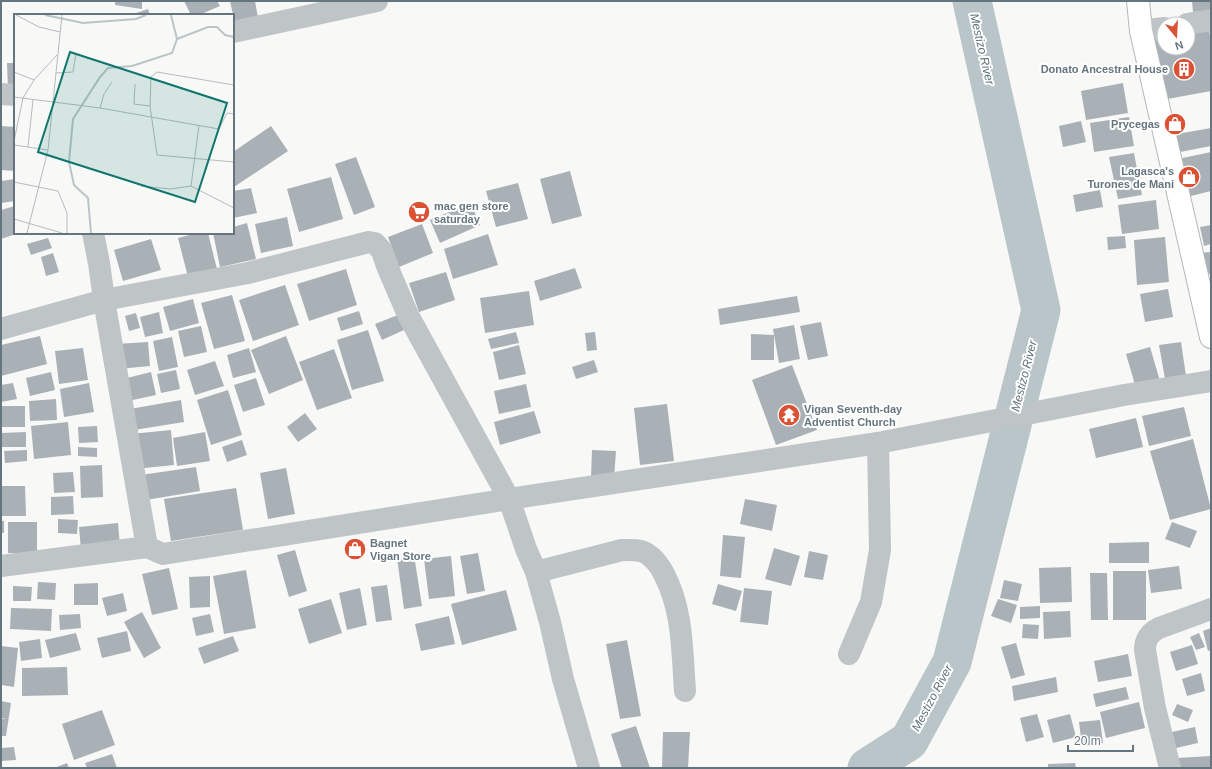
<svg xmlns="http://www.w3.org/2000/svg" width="1212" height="769" viewBox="0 0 1212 769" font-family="Arial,sans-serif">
<rect width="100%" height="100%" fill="#f8f8f6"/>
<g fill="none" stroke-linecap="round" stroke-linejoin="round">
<path stroke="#b9c5c9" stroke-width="39" d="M867 768 909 741 952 662 1041 310 972 1"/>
</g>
<path fill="#a9b1b6" d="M115 1H142V9L115 5Z
M184 1H217L220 6 199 15H191Z
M230 1H255L259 23 236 28Z
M1192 1H1211V10L1193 12Z
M148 9 150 15H130Z
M1208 26 1211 40V91L1162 100 1151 36 1164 34V48H1188V30Z
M7 63H15V90H8Z
M1123 83 1128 113 1086 120 1081 91Z
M1129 117 1134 146 1094 152 1090 123Z
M1081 121 1086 142 1063 147 1059 126Z
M1 126 15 127V171L1 170Z
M271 126 288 151 234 187 233 152Z
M1211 128V146L1175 153 1171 135Z
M1211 152V191L1187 197 1178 159Z
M1134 153 1142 195 1118 199 1109 157Z
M356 157 375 207 354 215 335 164Z
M570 171 582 216 552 224 540 179Z
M331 177 343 219 299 232 287 189Z
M15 179V201L1 203V181Z
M518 183 528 219 496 227 486 191Z
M251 188 257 213 233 218V191Z
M1100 190 1103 207 1076 212 1073 195Z
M1156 200 1159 229 1122 234 1118 205Z
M471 203 480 225 440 243 430 220Z
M15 206V233H19L1 239V210Z
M287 217 293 246 261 253 255 224Z
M247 223 256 259 220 267 213 233H233V227Z
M422 224 433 253 399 267 388 237Z
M1211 225V244L1204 246 1200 227Z
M197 233H208L217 269 188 277 178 238Z
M488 234 498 265 453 279 444 249Z
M1125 236 1126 248 1108 250 1107 237Z
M1165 237 1169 282 1137 285 1134 240Z
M48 238 52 248 31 255 27 244Z
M151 239 161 270 123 281 114 250Z
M1211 252V274L1199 275 1198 253Z
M53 253 59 272 46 276 41 257Z
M575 268 582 288 540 301 534 281Z
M346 269 357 305 309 321 297 284Z
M446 272 455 300 419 312 409 283Z
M285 285 299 325 253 341 239 300Z
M1168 289 1173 317 1145 322 1140 294Z
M529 291 534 325 485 333 480 298Z
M232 295 245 341 214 349 201 303Z
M797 296 800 312 720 325 718 309Z
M193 299 199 323 170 331 163 307Z
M359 311 363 324 341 331 337 318Z
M159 312 163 333 145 337 140 317Z
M136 313 140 328 129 331 125 316Z
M398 315 404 330 382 340 375 324Z
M821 322 828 356 808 360 800 326Z
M794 325 800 359 779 363 774 335V360H751V334L774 335 773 329Z
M201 326 207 352 184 357 178 331Z
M368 330 384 381 352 390 337 340Z
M516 332 519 343 491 349 488 339Z
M595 332 597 350 587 351 585 333Z
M40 336 47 364 1 376V345Z
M286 336 303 380 269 394 251 350Z
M172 337 178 367 159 371 153 341Z
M148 342 150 366 118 369 116 344Z
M1181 342 1186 376 1165 379 1159 345Z
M519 345 526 374 499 380 493 352Z
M1150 347 1160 381 1136 388 1126 354Z
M83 348 88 380 59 384 55 351Z
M249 348 256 372 233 378 227 355Z
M334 349 352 398 317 410 299 362Z
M594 360 598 372 576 379 572 367Z
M215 361 224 386 195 395 187 370Z
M792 365 817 430 776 445 752 380Z
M176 370 180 389 161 393 157 374Z
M51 372 55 390 30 396 26 378Z
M151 372 156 395 128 401 123 379Z
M256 378 265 405 243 412 234 385Z
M13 383 17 399 1 402V385Z
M89 383 94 412 64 417 60 389Z
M526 384 531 407 499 414 494 391Z
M228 390 242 435 211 445 197 400Z
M56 399 57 420 30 421 29 401Z
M181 400 184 422 134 430 130 409Z
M667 404 674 461 640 465 634 408Z
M1 406H25V427H1Z
M1184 407 1191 436 1149 446 1142 416Z
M534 411 541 433 500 445 494 422Z
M305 413 317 429 298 442 287 427Z
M1136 418 1143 447 1096 458 1089 429Z
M68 422 71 455 34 459 31 426Z
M97 426 98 442 79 443 78 427Z
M171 430 174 465 135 469 131 434Z
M26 432V447H1V433Z
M205 432 210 461 177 466 173 438Z
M1193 439 1211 509 1170 520 1150 451Z
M242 440 247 455 227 462 222 447Z
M78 447 97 448V457L78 456Z
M27 450V461L5 463 4 451Z
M592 450 616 451 614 479 591 478Z
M102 465 103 497 81 498 80 466Z
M196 467 200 491 146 500 141 475Z
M286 468 295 514 268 519 260 473Z
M73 472 75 492 54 493 53 473Z
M1 486H25L26 516H1Z
M236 488 243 530 171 541 164 499Z
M73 496 74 514 51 515V497Z
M745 499 777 505 772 531 740 524Z
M58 519 78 520 77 534 58 533Z
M1 521H4V533H1Z
M8 522H37V553H8Z
M1172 522 1197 531 1190 548 1165 539Z
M118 523 120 547 81 550 79 527Z
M723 535 745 537 741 578 720 576Z
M1149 542V563H1109V543Z
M774 548 800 556 791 586 765 579Z
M295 550 307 591 289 597 277 555Z
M809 551 828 555 823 580 804 577Z
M478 553 485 591 467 594 460 556Z
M414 555 422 606 404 609 397 558Z
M451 556 455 596 429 599 424 559Z
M1179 566 1182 589 1151 593 1148 570Z
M1071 567 1072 602 1040 603 1039 568Z
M169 568 178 609 152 615 142 574Z
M246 570 256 628 224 634 213 576Z
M1113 571H1146V620H1113Z
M1090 573H1107L1108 620H1091Z
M210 576V607L190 608 189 577Z
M1004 580 1022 584 1018 601 1000 598Z
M38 582 56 583 55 600 37 599Z
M98 583V605H74V584Z
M718 584 742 591 736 611 712 604Z
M387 585 392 620 376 622 371 587Z
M13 586 32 587 31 601H13Z
M360 588 367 625 347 630 339 593Z
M744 588 772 591 768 625 740 622Z
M506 590 517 630 462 645 451 604Z
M123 593 127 611 107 616 102 598Z
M331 599 342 633 309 644 298 609Z
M998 599 1017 605 1011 623 991 616Z
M1040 606V618L1020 619V607Z
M11 608 52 609 51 631 10 629Z
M1070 611 1071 637 1044 639 1043 612Z
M142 612 161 648 144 658 124 622Z
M80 614 81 628 60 630 59 615Z
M210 614 214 632 196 636 192 618Z
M449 616 455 644 421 651 415 624Z
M1023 624 1039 625 1038 639 1022 638Z
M1211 628V650L1208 651 1203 631Z
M127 631 131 651 102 658 97 638Z
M76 633 81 650 50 658 45 640Z
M1199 633 1205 647 1196 650 1190 637Z
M233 636 239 651 204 664 198 648Z
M40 639 42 658 21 661 19 642Z
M627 640 641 716 620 719 606 644Z
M1016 643 1025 675 1011 679 1001 647Z
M1192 645 1198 664 1176 671 1170 652Z
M1 646 18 648 14 687 1 685Z
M1128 654 1132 676 1098 682 1094 661Z
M67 667 68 695 22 696V668Z
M1201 673 1205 691 1187 696 1182 679Z
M1056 677 1058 692 1014 701 1012 686Z
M1126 687 1129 699 1096 707 1093 694Z
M1 701 11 703 6 736H1V719H6L1 718Z
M1139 702 1145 728 1106 738 1100 712Z
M1177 704 1193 710 1188 722 1172 715Z
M102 710 115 745 74 760 62 724Z
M1037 714 1044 737 1026 742 1020 718Z
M1070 714 1076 737 1053 743 1047 720Z
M1100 720 1103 743 1082 746 1079 722Z
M636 726 650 768H622L611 734Z
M1195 727 1198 743 1176 748 1172 732Z
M663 732H690L688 768H662Z
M14 747 16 760 1 761V748Z
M112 754 117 768H87L85 763Z
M1211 756V768H1178L1177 758Z
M67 763 69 768H54Z
M1075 763 1076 768H1048V764Z"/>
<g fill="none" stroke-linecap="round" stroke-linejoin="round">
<g stroke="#b3b8bc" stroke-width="24">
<path id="major" d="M1138 1 1141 31 1211 337"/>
</g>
<path stroke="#bfc4c7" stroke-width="22" d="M1187 24 1211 20
M1141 31 1164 28
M233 32 377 1
M1 94 15 95
M93 233 99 263 104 300 147 547
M1 329 104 300 248 273 369 242 375 243 382 251 387 266 408 315 509 499 526 549 536 572 550 622 563 679 589 768
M1 566 147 547 163 554 509 499 878 443 1124 395 1211 381
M536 572 622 550C630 550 639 549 646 553 654 558 660 566 664 574 683 610 682 651 685 691
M849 654 871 602 880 550 878 443
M1170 768 1155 708 1145 650C1145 639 1149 633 1159 628L1211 609"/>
<use href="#major" stroke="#fff" stroke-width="22"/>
</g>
<defs>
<g id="building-disc" transform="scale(1.15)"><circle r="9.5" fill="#db5133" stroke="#fff"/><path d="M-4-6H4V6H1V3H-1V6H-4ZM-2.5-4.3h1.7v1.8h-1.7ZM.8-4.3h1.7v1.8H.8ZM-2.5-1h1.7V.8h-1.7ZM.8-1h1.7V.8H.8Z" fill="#fff"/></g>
<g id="shop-disc" transform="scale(1.15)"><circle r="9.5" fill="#db5133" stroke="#fff"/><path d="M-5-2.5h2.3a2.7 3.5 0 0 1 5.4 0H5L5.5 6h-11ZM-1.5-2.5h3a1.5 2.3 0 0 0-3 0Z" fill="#fff"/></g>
<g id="supermarket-disc" transform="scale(1.15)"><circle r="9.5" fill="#db5133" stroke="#fff"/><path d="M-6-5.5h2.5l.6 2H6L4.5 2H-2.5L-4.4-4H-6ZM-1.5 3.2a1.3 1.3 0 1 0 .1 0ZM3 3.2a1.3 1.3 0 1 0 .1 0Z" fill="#fff"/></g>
<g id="temple-disc" transform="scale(1.15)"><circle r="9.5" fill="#db5133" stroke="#fff"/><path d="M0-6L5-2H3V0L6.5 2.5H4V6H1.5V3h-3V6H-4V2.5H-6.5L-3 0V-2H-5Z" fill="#fff"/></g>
</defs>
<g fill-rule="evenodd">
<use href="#building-disc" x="1184" y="69"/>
<use href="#shop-disc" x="1175" y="124"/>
<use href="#shop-disc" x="1189" y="177"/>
<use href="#supermarket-disc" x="419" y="212"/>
<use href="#temple-disc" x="789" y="415"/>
<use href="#shop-disc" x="355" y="549"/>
</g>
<g text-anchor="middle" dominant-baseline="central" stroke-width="4" stroke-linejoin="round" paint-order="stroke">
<g font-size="11" font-weight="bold" fill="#65757f" stroke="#fff" text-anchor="end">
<text x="1168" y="69">Donato Ancestral House</text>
<text x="1160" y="124">Prycegas</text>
<text x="1174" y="171">Lagasca's<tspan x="1174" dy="13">Turones de Mani</tspan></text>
<text x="434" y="206" text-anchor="start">mac gen store<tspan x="434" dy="13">saturday</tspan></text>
<text x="804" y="409" text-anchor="start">Vigan Seventh-day<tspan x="804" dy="13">Adventist Church</tspan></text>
<text x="370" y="543" text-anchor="start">Bagnet<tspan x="370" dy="13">Vigan Store</tspan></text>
</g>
<g font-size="12" font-style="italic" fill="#5f7479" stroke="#fff">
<text transform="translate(982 49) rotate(77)">Mestizo River</text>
<text transform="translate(1024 376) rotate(-76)">Mestizo River</text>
<text transform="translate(932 698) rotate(-62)">Mestizo River</text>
</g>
</g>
<g transform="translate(14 14)">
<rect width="220" height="220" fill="#f8f8f6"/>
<path fill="none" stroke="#b9c5c9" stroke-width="2" d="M31 1 69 9 122 5 132 1M163 25 194 13H203L211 21 220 23M77 219 74 184 60 171 55 148 59 105 86 63 94 54 118 52 158 39 163 25 157 1"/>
<path fill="none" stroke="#b4bcbf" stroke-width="1" d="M2 1 25 13 46 18M0 58 20 66M42 59 59 58 62 39M121 70 120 90 136 92M220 71 143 58 137 63 136 92 143 141 220 148M0 83 86 94 205 115 213 99 220 100M86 94 90 80 98 68M185 111 177 172 220 194M0 127 9 84 20 66 43 41M0 131 34 136M14 133 19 86M0 168 44 177 53 199V219M127 172 157 175 177 172M0 205 48 219M13 219 34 136 48 1"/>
<path fill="#0f766e" fill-opacity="0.15" stroke="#0f766e" stroke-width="2" d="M56 38 213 89 181 188 24 138Z"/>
<rect width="220" height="220" fill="none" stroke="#65757f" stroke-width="2"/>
</g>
<rect width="1212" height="769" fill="none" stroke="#65757f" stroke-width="4"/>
<g transform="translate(1176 36) rotate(162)"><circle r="19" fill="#ffffff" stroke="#c1c8cc"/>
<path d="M0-3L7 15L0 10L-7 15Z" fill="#db5133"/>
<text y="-6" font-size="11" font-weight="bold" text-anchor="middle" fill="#65757f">N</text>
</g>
<path d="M1068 745v6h65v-6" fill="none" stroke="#65757f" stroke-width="2"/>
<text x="1074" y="745" font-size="12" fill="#65757f" stroke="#ffffff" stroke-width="3" paint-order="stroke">20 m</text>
</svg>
